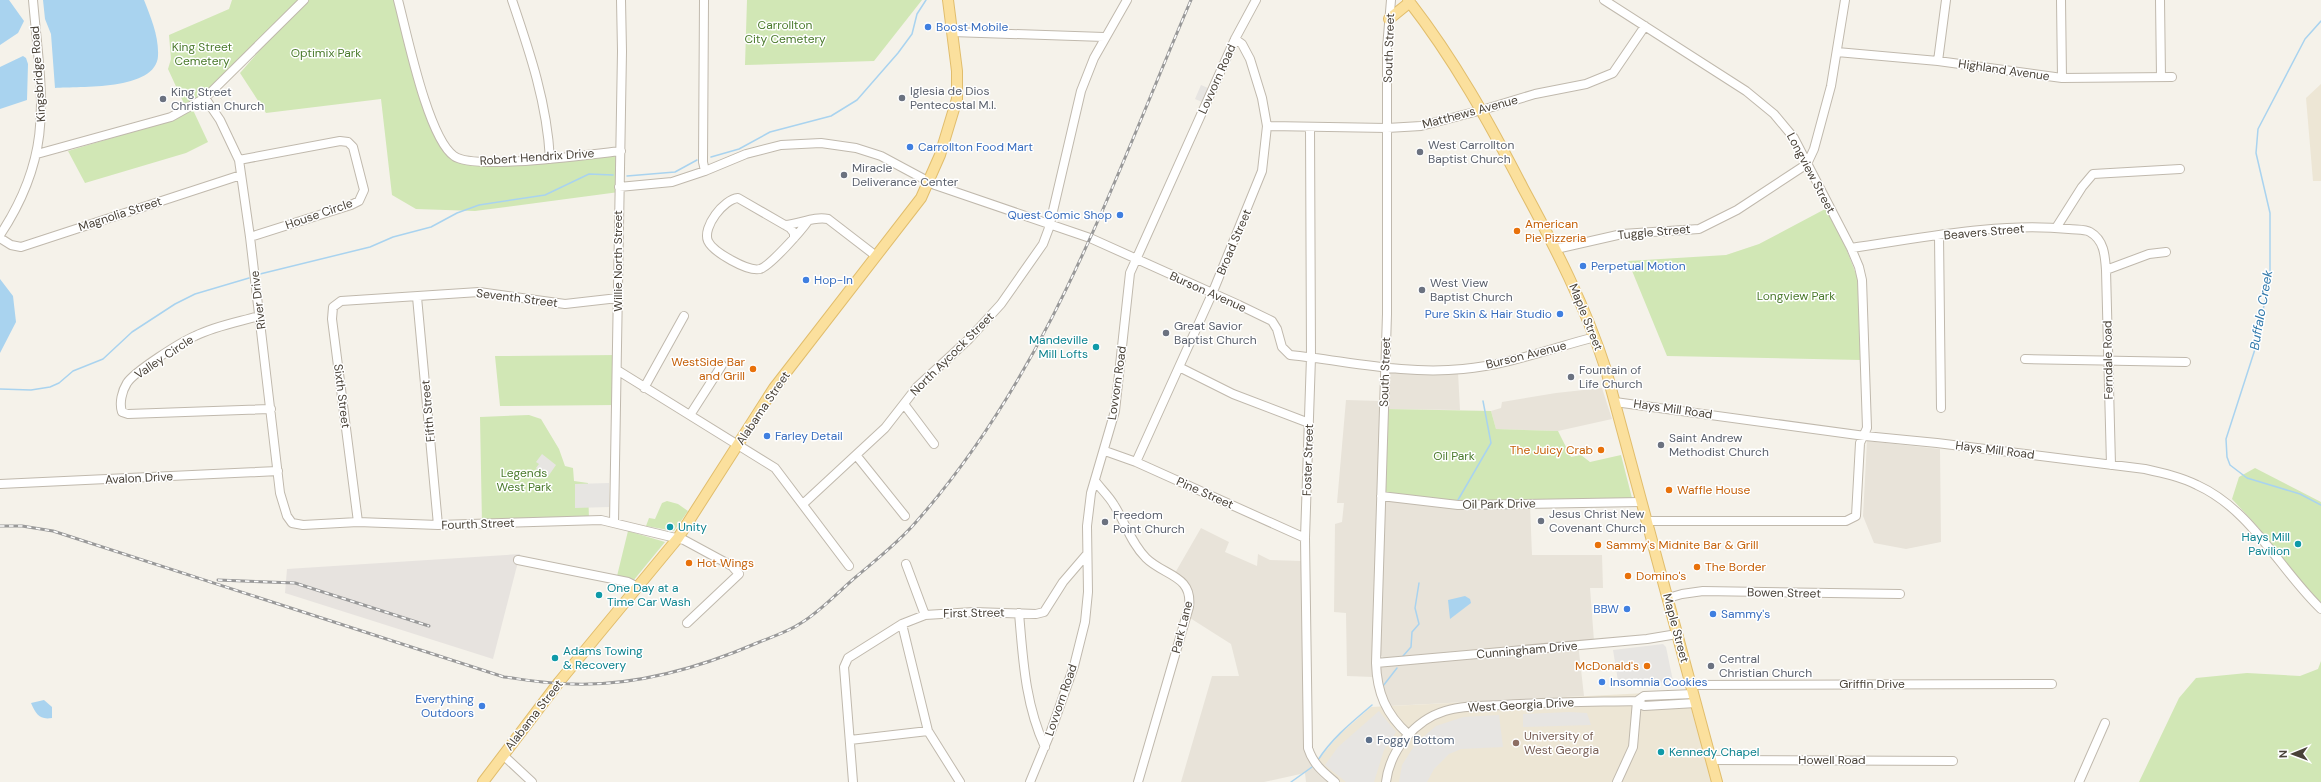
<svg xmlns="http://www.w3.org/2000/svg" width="2321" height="782" viewBox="0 0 2321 782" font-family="'DM Sans',sans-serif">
<rect width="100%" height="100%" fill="#f5f2ea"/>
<path fill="#e8e3d9" d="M1389 372H1458L1460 410 1387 409Z
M1602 388 1612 419 1558 431 1496 429 1491 411 1501 408 1502 402 1556 393Z
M1346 400 1381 401 1373 677 1347 676 1346 613 1334 612 1335 524 1342 522 1344 503H1337Z
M1867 441 1940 449 1941 542 1906 549 1874 543 1863 516Z
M1385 498 1530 506 1532 555H1602L1603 588H1590L1594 641 1578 643 1584 696 1389 706 1381 684 1380 669 1384 659 1380 654Z
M1201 528 1229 542 1225 552 1257 566 1258 554 1270 560 1302 561 1306 750 1331 782H1306L1305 773 1264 782H1181L1212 676H1239L1231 644 1190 618 1194 598 1191 589 1175 573Z"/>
<path fill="#e7e3df" d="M520 554 493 659 285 593 287 569Z"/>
<path fill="#ede6d5" d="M2321 84V181H2313L2306 98Z
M1686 691 1712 782H1331L1315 763 1340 734 1371 707Z"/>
<path fill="#d1e7b5" d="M232 0H299L199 98 185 106 168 69 171 59 169 35 229 9Z
M304 0H398L429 113 446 147 466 162 621 151 619 192 475 211 416 209 392 195 381 99 266 113 240 73Z
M747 0H922L874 61 745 65Z
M193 110 208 142 186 153 85 183 68 151 169 121Z
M1827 208 1844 243 1858 279 1861 360 1667 356 1628 261 1726 255 1759 244Z
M617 355 616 405 500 406 495 356Z
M1387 409 1491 411 1496 429 1558 431 1571 457 1581 455 1590 462 1621 455 1632 498 1453 502 1386 493Z
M529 415 541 419 559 449 565 466 573 468 574 481 588 483 589 520 482 524 480 417Z
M2255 468 2321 502V607L2294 578 2258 527 2232 499 2239 477Z
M667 501 678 504 688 511 674 531 646 526 649 518 655 519 662 503Z
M628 531 665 542 633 581 617 576Z
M2321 661V782H2139L2179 698 2196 678 2247 673 2300 676 2318 669Z"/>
<path fill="#e7e5e2" d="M1201 85 1208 88 1202 102 1195 99Z
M542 454 556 465 547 478 536 468 539 464 536 462Z
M609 483V507L575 508V484Z
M1663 644 1666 647 1673 681 1630 686 1618 681 1613 650Z
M1379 711 1396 732 1384 750 1374 782H1346L1325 765 1338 747Z
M1569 712 1587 713 1591 725 1523 727V714Z
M1499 715 1503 747 1461 749 1449 754 1434 769 1427 782H1399L1402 765 1416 743 1436 726 1463 717Z"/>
<path fill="#a9d3ef" d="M0 0H9L24 21 18 33 0 45Z
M43 0H144C151 18 159 36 158 56 156 91 79 86 55 88L51 34 45 19Z
M23 56 26 58 28 64 27 100 0 109V67Z
M0 279 13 296 16 322 0 353Z
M1465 596 1470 599 1471 603 1450 619 1448 600Z
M44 700 52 707V718C39 720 36 714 31 703Z"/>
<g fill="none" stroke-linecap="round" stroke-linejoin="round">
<path stroke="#a9d3ef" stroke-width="1.5" d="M2321 21 2305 39 2258 129 2256 153 2270 213V273L2257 343 2226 439 2227 457 2230 465 2247 478 2300 494 2321 505
M711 157 739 149 770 132 831 116 857 100 898 53 912 34 917 14 926 0
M627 176 675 172 697 160
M260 274 370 247 393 237 431 227 457 213 479 205 545 195 589 174 613 175
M0 389 31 390 50 387 59 383 73 371 103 359 132 332 175 304 195 294 249 278
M1458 500 1491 443 1483 401
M1403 656 1411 647 1412 632 1419 624 1415 608 1419 583
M1383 686 1397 668
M1318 760C1332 738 1352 722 1372 705
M1291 782 1312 767"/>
<g stroke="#c0b9ad" stroke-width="10">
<path id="minor" d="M398 0C407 34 428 138 454 156 474 171 591 154 621 151
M512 0C530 53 547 103 550 159
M704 0 703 162 705 171
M1391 0 1387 48V314L1376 663C1377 693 1386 714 1408 734
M1604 0 1746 91 1774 114 1794 138 1851 248 1859 267 1862 280 1867 428 1860 443 1856 516 1846 521H1647
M2061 0 2062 78
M2160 0 2161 77
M952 32 1104 37
M1837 52 1938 61 2062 78 2172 77
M1938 61 1946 0
M205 98 220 120 239 160 250 237 280 493 287 516 292 523 303 525 358 522 438 525 601 520 684 540 732 566 739 574 687 623
M1267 126 1387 128 1421 126 1482 110 1535 94 1586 84 1613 73 1645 26
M1310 127 1311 357 1305 538 1308 748C1313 764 1323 772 1335 782
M37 154 171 117 205 98 304 0
M239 160 340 141 348 142 353 147 364 190 359 201 351 205 250 237
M619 187 672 182 705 171 746 154 781 145 821 143 856 148 881 156 935 185 1090 238 1239 305 1272 321 1277 329 1282 347 1290 355C1348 361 1404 375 1463 369 1508 365 1552 348 1595 337
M785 225C800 224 814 216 828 219L876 256
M2056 228 2082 187 2093 174 2180 169
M0 235C56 151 41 93 33 0
M1939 236 1941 408
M0 238 11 245 21 247 241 175
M794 238V233L790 228 738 198C724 199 702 227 708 241 713 252 748 272 760 269 770 266 801 231 808 221
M1851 248C1922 238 1997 222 2069 229 2076 230 2085 229 2090 232 2104 240 2105 255 2106 270L2111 465
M1556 249 1622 234 1699 229 1737 210 1807 164 1814 149 1831 86 1845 0
M2106 270 2149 254 2166 252
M417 297 438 525
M259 316C238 322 215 326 195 336 181 342 135 371 127 383 122 391 119 403 122 412L128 414 271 409
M2025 359 2186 362
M1179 367 1233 394 1309 423
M617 370 775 468 849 566
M644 388 684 316
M1615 402 1865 436 1937 443 2145 469C2163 473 2181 477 2197 485 2252 510 2279 569 2321 609
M904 404 934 444
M690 415 722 365
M1105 451 1136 462 1305 538
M856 455 905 516
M1136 462 1212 294 1262 171 1267 126 1262 98 1250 59 1242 44 1235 39
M1095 481C1101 489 1109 496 1114 505 1125 522 1131 543 1146 558 1164 576 1193 575 1189 607L1138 782
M0 484 278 471
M1381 496 1458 505 1641 502
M803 504 885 428 917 387 969 339 1001 304 1043 244 1049 228 1081 91 1094 58 1127 0
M358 522 332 319 333 307 341 301 479 292 565 304 618 298
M614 523 622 51 621 0
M518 560 628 582 638 587
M906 564 925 615
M1668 598 1682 594 1703 591 1900 594
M1019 613C1023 659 1025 704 1045 747
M902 624 928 731 960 782
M1376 663 1647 639 1677 634
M1691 685 2052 684
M1637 701 1644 706 1696 703
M850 740 928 731
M503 755 532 782
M1711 760 1953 761
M853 782 844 667 848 658 902 624 925 615 974 612 1036 614 1044 612 1063 582 1087 554
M1030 782 1051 731 1074 666 1085 622 1088 592 1087 526 1091 493 1115 411 1130 273 1235 39 1256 0
M1386 782C1390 750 1415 720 1445 711 1464 705 1484 706 1503 705 1548 702 1592 702 1637 701L1644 696 1693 694
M1617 782 1633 747 1637 701
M2079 782 2105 723"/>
</g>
<g stroke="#e1bd6c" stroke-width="12">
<path id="major" d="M1408 0C1454 59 1489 122 1523 188 1555 247 1585 305 1606 370L1717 782
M1389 19 1410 2
M483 782 559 682 678 538 774 388 921 198 940 155 957 99V71L948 0"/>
</g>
<use href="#minor" stroke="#fff" stroke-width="8"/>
<use href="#major" stroke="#fbe09d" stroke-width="10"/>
<g stroke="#999" stroke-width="3">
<path id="rail" d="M0 526H22L53 531 504 677C527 680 550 684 573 684 637 686 699 668 757 643 771 637 788 632 801 623 821 611 839 591 857 576 877 559 899 542 916 522 1049 372 1113 181 1191 0
M218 580 295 583 429 626"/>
</g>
<use href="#rail" stroke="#fff" stroke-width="1.5" stroke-dasharray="4.5" stroke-linecap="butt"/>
</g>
<g fill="#3f7fe0" stroke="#fff" stroke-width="1.5">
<circle cx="928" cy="27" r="4"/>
<circle cx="910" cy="147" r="4"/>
<circle cx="1120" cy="215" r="4"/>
<circle cx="1583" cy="266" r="4"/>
<circle cx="806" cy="280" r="4"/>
<circle cx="1560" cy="314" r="4"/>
<circle cx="767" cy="436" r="4"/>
<circle cx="1627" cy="609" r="4"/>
<circle cx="1713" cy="614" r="4"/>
<circle cx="1602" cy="682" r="4"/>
<circle cx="482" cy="706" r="4"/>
</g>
<g fill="#6b7280" stroke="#fff" stroke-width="1.5">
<circle cx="902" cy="98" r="4"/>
<circle cx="163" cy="99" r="4"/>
<circle cx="1420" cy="152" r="4"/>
<circle cx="844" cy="175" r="4"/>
<circle cx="1422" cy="290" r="4"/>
<circle cx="1166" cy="333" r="4"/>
<circle cx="1571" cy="377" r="4"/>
<circle cx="1661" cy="445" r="4"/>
<circle cx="1541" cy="521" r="4"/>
<circle cx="1105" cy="522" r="4"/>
<circle cx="1711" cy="666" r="4"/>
</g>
<g fill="#e8710a" stroke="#fff" stroke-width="1.5">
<circle cx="1517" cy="231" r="4"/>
<circle cx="753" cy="369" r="4"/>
<circle cx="1601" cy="450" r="4"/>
<circle cx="1669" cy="490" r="4"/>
<circle cx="1598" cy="545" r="4"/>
<circle cx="689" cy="563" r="4"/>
<circle cx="1697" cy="567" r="4"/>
<circle cx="1628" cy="576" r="4"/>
<circle cx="1647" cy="666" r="4"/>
</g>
<g fill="#0f9aa8" stroke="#fff" stroke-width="1.5">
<circle cx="1096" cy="347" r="4"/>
<circle cx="670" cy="527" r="4"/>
<circle cx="2298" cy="544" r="4"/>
<circle cx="599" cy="595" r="4"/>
<circle cx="555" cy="658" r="4"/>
<circle cx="1661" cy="752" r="4"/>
</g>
<circle fill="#5c6f8a" stroke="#fff" stroke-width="1.5" cx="1369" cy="740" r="4"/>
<circle fill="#8d6e63" stroke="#fff" stroke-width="1.5" cx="1516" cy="743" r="4"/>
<g text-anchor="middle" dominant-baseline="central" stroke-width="3" stroke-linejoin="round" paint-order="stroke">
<g font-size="12" fill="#4a7a2c" stroke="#fff">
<text x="785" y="25">Carrollton<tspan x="785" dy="14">City Cemetery</tspan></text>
<text x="202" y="47">King Street<tspan x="202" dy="14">Cemetery</tspan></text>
<text x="326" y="53">Optimix Park</text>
<text x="1796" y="296">Longview Park</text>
<text x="1454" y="456">Oil Park</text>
<text x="524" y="473">Legends<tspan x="524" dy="14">West Park</tspan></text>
</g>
<g font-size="12" fill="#366cbe" stroke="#fff" text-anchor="start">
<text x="936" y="27">Boost Mobile</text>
<text x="918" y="147">Carrollton Food Mart</text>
<text x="1112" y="215" text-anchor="end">Quest Comic Shop</text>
<text x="1591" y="266">Perpetual Motion</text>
<text x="814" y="280">Hop-In</text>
<text x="1552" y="314" text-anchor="end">Pure Skin &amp; Hair Studio</text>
<text x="775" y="436">Farley Detail</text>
<text x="1619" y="609" text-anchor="end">BBW</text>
<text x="1721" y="614">Sammy's</text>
<text x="1610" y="682">Insomnia Cookies</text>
<text x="474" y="699" text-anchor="end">Everything<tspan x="474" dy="14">Outdoors</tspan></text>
</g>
<g font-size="12" fill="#494238" stroke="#fff">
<text transform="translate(1389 48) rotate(-88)">South Street</text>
<text transform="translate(2004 70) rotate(8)">Highland Avenue</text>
<text transform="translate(38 74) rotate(-94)">Kingsbridge Road</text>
<text transform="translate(1217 79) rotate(-66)">Lovvorn Road</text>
<text transform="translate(1470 112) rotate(-15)">Matthews Avenue</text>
<text transform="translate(537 157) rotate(-4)">Robert Hendrix Drive</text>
<text transform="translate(1811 173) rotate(62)">Longview Street</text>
<text transform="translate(120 214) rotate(-18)">Magnolia Street</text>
<text transform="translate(319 214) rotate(-19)">House Circle</text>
<text transform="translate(1654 232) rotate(-5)">Tuggle Street</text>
<text transform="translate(1984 232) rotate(-5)">Beavers Street</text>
<text transform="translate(1234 242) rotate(-67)">Broad Street</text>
<text transform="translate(618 261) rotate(-90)">Willie North Street</text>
<text transform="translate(1208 292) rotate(24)">Burson Avenue</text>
<text transform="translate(517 298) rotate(7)">Seventh Street</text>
<text transform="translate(258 300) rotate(-97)">River Drive</text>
<text transform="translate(1586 317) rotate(68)">Maple Street</text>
<text transform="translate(952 354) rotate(-45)">North Aycock Street</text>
<text transform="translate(1526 355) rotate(-14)">Burson Avenue</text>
<text transform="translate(164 357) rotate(-34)">Valley Circle</text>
<text transform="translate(2108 360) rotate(-91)">Ferndale Road</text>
<text transform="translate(1385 372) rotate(-88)">South Street</text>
<text transform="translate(1117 383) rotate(-82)">Lovvorn Road</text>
<text transform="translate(342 396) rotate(83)">Sixth Street</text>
<text transform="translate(763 408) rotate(-56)">Alabama Street</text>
<text transform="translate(1673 409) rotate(8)">Hays Mill Road</text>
<text transform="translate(428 411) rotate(-95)">Fifth Street</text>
<text transform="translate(1995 450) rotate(7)">Hays Mill Road</text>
<text transform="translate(1308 460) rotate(-88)">Foster Street</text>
<text transform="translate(139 478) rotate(-3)">Avalon Drive</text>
<text transform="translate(1205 493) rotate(24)">Pine Street</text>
<text transform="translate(1499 504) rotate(-1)">Oil Park Drive</text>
<text transform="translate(478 524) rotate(-2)">Fourth Street</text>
<text transform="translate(1784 593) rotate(1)">Bowen Street</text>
<text transform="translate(974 613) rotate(-1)">First Street</text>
<text transform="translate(1182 627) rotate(-76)">Park Lane</text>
<text transform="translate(1676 628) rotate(75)">Maple Street</text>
<text transform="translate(1527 650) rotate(-5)">Cunningham Drive</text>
<text x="1872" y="684">Griffin Drive</text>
<text transform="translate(1061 700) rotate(-71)">Lovvorn Road</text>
<text transform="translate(1521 705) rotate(-3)">West Georgia Drive</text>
<text transform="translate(534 715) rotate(-52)">Alabama Street</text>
<text x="1832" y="760">Howell Road</text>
</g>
<g font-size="12" fill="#5b616d" stroke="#fff" text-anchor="start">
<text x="910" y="91">Iglesia de Dios<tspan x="910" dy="14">Pentecostal M.I.</tspan></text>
<text x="171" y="92">King Street<tspan x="171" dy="14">Christian Church</tspan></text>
<text x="1428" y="145">West Carrollton<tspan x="1428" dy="14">Baptist Church</tspan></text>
<text x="852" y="168">Miracle<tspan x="852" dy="14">Deliverance Center</tspan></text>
<text x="1430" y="283">West View<tspan x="1430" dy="14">Baptist Church</tspan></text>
<text x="1174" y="326">Great Savior<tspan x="1174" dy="14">Baptist Church</tspan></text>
<text x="1579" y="370">Fountain of<tspan x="1579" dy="14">Life Church</tspan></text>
<text x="1669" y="438">Saint Andrew<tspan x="1669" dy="14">Methodist Church</tspan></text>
<text x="1549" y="514">Jesus Christ New<tspan x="1549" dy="14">Covenant Church</tspan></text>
<text x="1113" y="515">Freedom<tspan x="1113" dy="14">Point Church</tspan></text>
<text x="1719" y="659">Central<tspan x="1719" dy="14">Christian Church</tspan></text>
</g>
<g font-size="12" fill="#c56008" stroke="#fff" text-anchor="start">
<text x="1525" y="224">American<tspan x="1525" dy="14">Pie Pizzeria</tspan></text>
<text x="745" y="362" text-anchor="end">WestSide Bar<tspan x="745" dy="14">and Grill</tspan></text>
<text x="1593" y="450" text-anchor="end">The Juicy Crab</text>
<text x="1677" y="490">Waffle House</text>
<text x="1606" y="545">Sammy's Midnite Bar &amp; Grill</text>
<text x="697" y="563">Hot Wings</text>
<text x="1705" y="567">The Border</text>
<text x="1636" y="576">Domino's</text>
<text x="1639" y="666" text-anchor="end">McDonald's</text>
</g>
<g font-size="12" fill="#0d838f" stroke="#fff" text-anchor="start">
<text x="1088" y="340" text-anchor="end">Mandeville<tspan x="1088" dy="14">Mill Lofts</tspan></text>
<text x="678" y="527">Unity</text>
<text x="2290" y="537" text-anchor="end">Hays Mill<tspan x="2290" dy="14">Pavilion</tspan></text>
<text x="607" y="588">One Day at a<tspan x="607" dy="14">Time Car Wash</tspan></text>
<text x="563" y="651">Adams Towing<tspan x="563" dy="14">&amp; Recovery</tspan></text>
<text x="1669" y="752">Kennedy Chapel</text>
</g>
<g font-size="12" fill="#785e54" stroke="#fff" text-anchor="start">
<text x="1524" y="736">University of<tspan x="1524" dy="14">West Georgia</tspan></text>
</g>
<g font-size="12" fill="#4e5e75" stroke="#fff" text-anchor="start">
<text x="1377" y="740">Foggy Bottom</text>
</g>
<g font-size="13" font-style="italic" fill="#3179ab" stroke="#fff">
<text transform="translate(2261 310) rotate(-80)">Buffalo Creek</text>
</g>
</g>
<g transform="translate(2293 754) rotate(269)" stroke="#ffffff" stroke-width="3" paint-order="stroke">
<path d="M0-3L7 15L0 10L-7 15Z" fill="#494238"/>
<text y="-6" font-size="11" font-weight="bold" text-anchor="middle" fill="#494238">N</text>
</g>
</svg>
